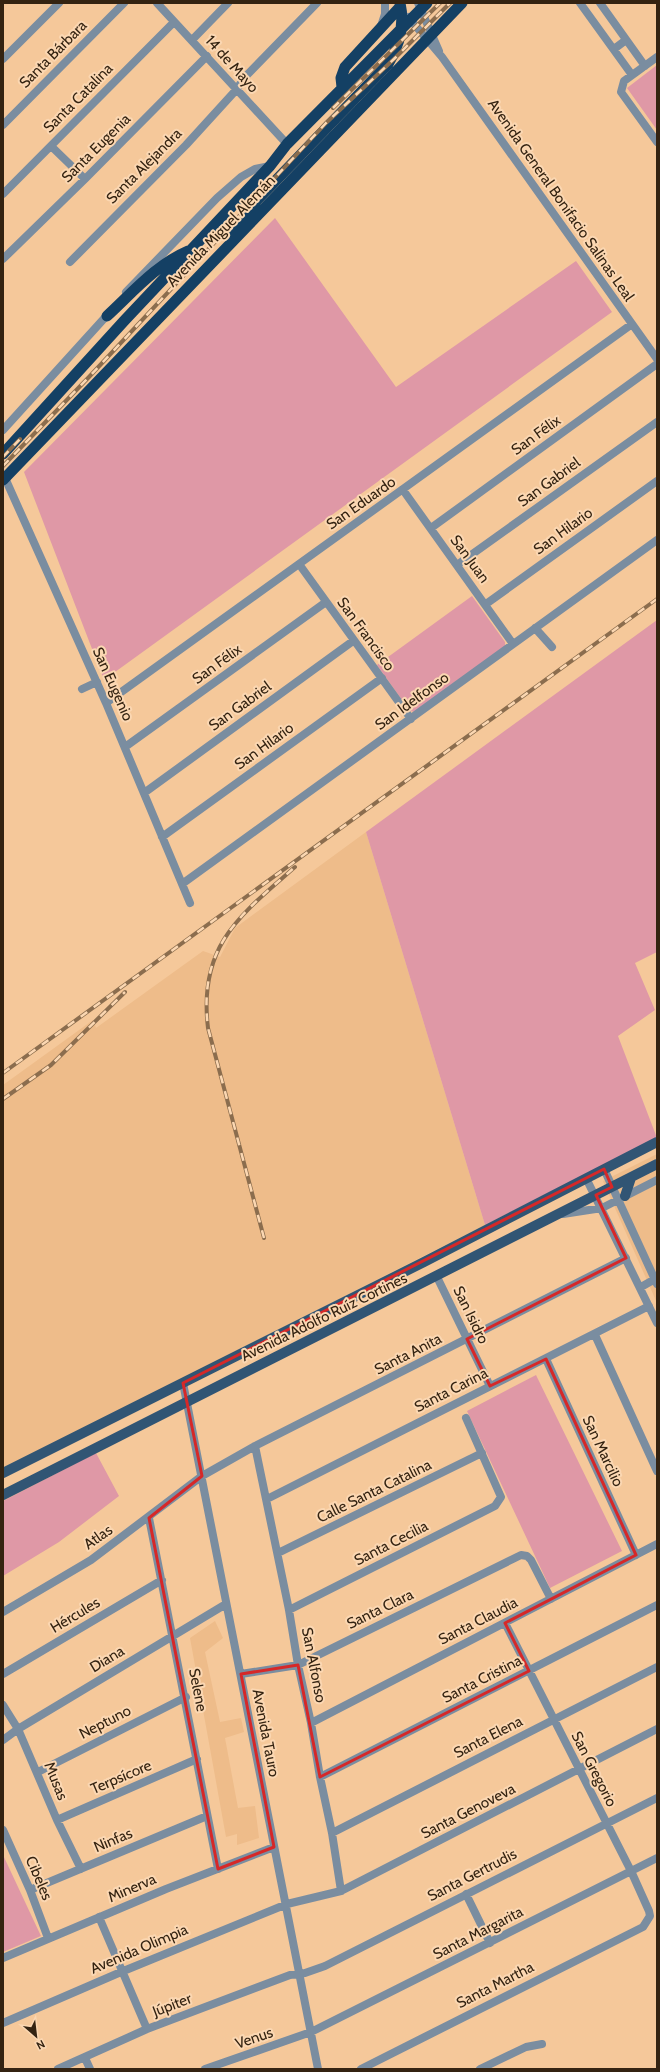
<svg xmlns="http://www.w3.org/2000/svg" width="660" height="2072" viewBox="0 0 660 2072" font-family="Cabin,sans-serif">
<rect width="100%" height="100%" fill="#f5c89a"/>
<path fill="#eebc8a" d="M366 832 485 1225 3 1469V1085L93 1020 96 1028 203 951 220 957 235 928Z
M657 1154V1303L603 1181Z
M215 1621 223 1638 205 1652 220 1722 241 1718 244 1732 225 1738 238 1808 255 1806 259 1838 237 1845V1834L226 1837 190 1638Z"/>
<path fill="#df98a6" d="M657 65V130L627 88Z
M275 218 396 387 576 261 612 312 104 680 24 472Z
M472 596 505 642V647L415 712 410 711 377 665Z
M657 620V952L635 963 655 1010 618 1036 657 1138 485 1225 366 832Z
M536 1375 622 1551 550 1588 467 1411Z
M96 1453 119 1496 59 1542 3 1576V1501Z
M3 1855 41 1936 3 1952Z"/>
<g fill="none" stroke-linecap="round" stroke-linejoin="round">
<path stroke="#7a8da0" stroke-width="8" d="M157 3 287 144
M418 3 439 51
M580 3 632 75
M600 3 645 66
M408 17 442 57 657 359
M381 26 385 14V3
M192 40 228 3
M614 49 626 40
M657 57 624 81 621 92 657 142
M3 59 59 3
M3 125 124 3
M51 146 85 179
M3 194 174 22
M3 259 85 179 207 56
M70 262 186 145 237 89 244 78 317 3
M126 292 217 198 241 177 255 169 270 166
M3 430 110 312
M5 478 106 703 190 903
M403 490 513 644
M431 528 657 364
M299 564 411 719
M457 565 657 422
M486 604 657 481
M535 628 552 647
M82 689 97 682
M106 703 632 324
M125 747 326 602
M144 793 353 641
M162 837 382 678
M182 884 657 540
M604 1169 657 1284
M586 1178 657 1323
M563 1214 602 1208 657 1180
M437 1277 490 1386
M641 1287 655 1279
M595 1335 657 1471
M546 1359 636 1555
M183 1383 318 2069
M255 1446 289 1610 298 1665 311 1723 320 1777 332 1833 341 1891
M267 1499 649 1306
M149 1518 218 1869
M278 1553 482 1453
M289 1610 495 1506 501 1497 466 1418
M3 1612 91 1560 202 1476 255 1446 626 1258
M3 1674 162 1580
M241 1674 298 1665 521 1555 527 1556 531 1560 551 1599
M3 1705 18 1729 57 1820 81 1869
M311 1723 657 1544
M3 1740 18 1729 226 1604
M38 1772 186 1697
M320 1777 657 1605
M57 1820 197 1759
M3 1830 30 1890 48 1938
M332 1833 657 1667
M30 1890 207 1816
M466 1894 490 1943
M99 1917 147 2029
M3 1958 166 1889 274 1847
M3 2023 121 1972 287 1904 341 1891 657 1729
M85 2058 90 2069
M58 2069 147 2029 290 1975 305 1973 325 1966 657 1798
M205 2069 311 2032 657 1858
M361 2069 643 1927 650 1916 649 1911 631 1871 505 1623
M480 2069 526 2047 542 2044"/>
<path stroke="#315574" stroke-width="10" d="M625 1196 631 1178
M3 1473 424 1262 657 1142
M3 1495 657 1164"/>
<path stroke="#144064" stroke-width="11" d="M342 87 341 78 345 67 400 7
M233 231 257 200 388 64C400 45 405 26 400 3
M107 316C132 293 157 264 188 251
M3 454 124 321 270 166 287 144 427 3
M3 480 462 3"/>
<g stroke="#8b6d4e" stroke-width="4">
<path id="rail" d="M333 108 440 3
M3 457 20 439
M3 466 89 377 326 123 394 59 450 3
M3 1073 657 599
M3 1099 51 1065 125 992
M264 1238 208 1028C198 946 239 916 295 867"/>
</g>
<use href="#rail" stroke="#fbd7b2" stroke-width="2.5" stroke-dasharray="8" stroke-linecap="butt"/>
</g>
<path fill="none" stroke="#d62828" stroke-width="3" stroke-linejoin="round" d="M604 1169 612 1187 596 1195 626 1258 467 1339 490 1386 546 1359 636 1555 505 1623 529 1671 320 1777 298 1665 241 1674 274 1847 218 1869 149 1518 202 1476 183 1383Z"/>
<g text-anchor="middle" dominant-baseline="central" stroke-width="4" stroke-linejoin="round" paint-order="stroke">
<g font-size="15" fill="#342311" stroke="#fbd7b2">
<text transform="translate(53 54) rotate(-45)">Santa Bárbara</text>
<text transform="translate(232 64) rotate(48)">14 de Mayo</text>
<text transform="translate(78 98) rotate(-45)">Santa Catalina</text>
<text transform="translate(96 148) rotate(-45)">Santa Eugenia</text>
<text transform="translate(144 166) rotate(-45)">Santa Alejandra</text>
<text transform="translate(561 200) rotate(55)">Avenida General Bonifacio Salinas Leal</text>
<text transform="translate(221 231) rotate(-46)">Avenida Miguel Alemán</text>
<text transform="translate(536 435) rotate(-36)">San Félix</text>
<text transform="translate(549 482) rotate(-36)">San Gabriel</text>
<text transform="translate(361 503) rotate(-35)">San Eduardo</text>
<text transform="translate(563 531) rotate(-36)">San Hilario</text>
<text transform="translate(470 559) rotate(54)">San Juan</text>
<text transform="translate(366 634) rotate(54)">San Francisco</text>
<text transform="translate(217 664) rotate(-36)">San Félix</text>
<text transform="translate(113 684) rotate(66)">San Eugenio</text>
<text transform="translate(412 701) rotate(-36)">San Idelfonso</text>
<text transform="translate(240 706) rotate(-36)">San Gabriel</text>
<text transform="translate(264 746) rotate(-36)">San Hilario</text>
<text transform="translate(471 1315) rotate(64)">San Isidro</text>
<text transform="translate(324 1317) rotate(-26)">Avenida Adolfo Ruíz Cortines</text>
<text transform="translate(408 1354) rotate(-27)">Santa Anita</text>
<text transform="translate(451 1390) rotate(-27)">Santa Carina</text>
<text transform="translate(603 1451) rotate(65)">San Marcilio</text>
<text transform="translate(374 1491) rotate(-26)">Calle Santa Catalina</text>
<text transform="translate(98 1537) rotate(-35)">Atlas</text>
<text transform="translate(391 1543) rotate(-27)">Santa Cecilia</text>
<text transform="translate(380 1609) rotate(-26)">Santa Clara</text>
<text transform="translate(75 1615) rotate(-31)">Hércules</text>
<text transform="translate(478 1621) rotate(-27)">Santa Claudia</text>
<text transform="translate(107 1659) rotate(-31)">Diana</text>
<text transform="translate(314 1665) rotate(79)">San Alfonso</text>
<text transform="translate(482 1679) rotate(-27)">Santa Cristina</text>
<text transform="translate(198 1690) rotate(79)">Selene</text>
<text transform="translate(105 1722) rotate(-27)">Neptuno</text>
<text transform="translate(266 1733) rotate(79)">Avenida Tauro</text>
<text transform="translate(488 1737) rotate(-27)">Santa Elena</text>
<text transform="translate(594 1769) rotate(63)">San Gregorio</text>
<text transform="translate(121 1777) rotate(-23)">Terpsícore</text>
<text transform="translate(56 1781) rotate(68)">Musas</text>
<text transform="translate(468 1811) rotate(-27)">Santa Genoveva</text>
<text transform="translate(113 1840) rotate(-23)">Ninfas</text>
<text transform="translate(472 1875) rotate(-27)">Santa Gertrudis</text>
<text transform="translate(39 1878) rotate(67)">Cibeles</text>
<text transform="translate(132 1888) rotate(-23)">Minerva</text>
<text transform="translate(478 1933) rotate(-27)">Santa Margarita</text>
<text transform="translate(139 1949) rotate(-23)">Avenida Olimpia</text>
<text transform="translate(495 1985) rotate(-27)">Santa Martha</text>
<text transform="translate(172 2005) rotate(-21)">Júpiter</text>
<text transform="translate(254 2038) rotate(-19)">Venus</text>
</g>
</g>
<rect width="660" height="2072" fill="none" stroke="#342311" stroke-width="8"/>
<g transform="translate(36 2036) rotate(152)" stroke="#fbd7b2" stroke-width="3" paint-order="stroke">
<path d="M0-3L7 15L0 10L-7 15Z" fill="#342311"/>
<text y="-6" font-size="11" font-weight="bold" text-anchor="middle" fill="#342311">N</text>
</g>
</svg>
